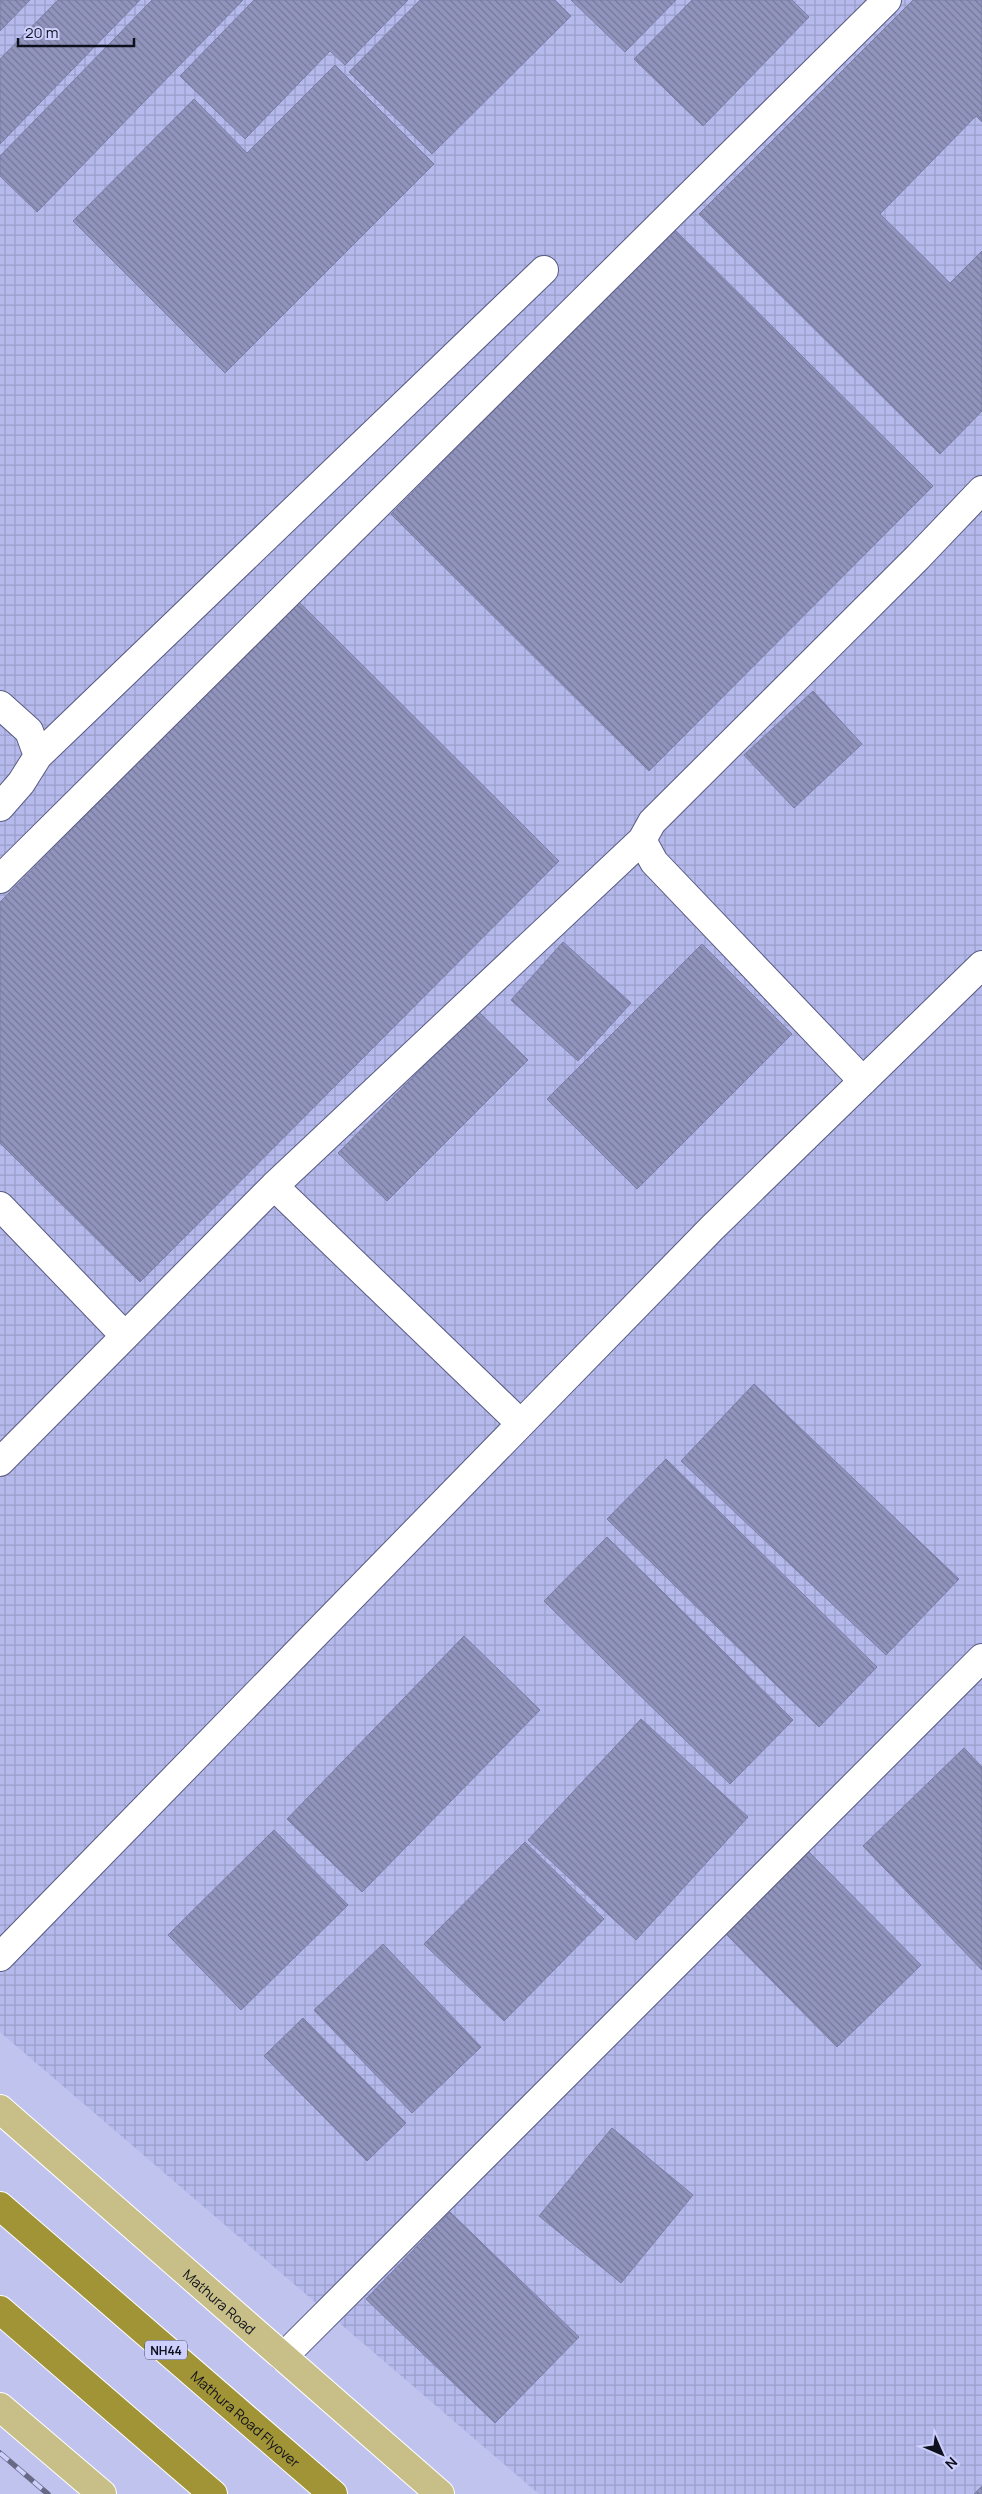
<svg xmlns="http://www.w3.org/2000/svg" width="982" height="2494" viewBox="0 0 982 2494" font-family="Manrope,sans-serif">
<defs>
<pattern id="industrial-grid" width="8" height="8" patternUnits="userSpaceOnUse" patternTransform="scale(1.25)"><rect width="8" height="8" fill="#b5b9eb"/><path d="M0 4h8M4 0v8" fill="none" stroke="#9a9ec9"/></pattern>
<pattern id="building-back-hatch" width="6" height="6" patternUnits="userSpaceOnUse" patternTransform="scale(1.25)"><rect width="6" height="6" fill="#9194bd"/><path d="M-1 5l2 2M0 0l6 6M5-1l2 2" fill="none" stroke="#757799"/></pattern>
</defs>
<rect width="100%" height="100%" fill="#c0c3ee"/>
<path fill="url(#industrial-grid)" d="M0 0H982V2494H539L0 2032Z"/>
<path fill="url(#building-back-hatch)" stroke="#7b7ea6" d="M0 0H30L0 31Z
M58 0H140L0 144V59Z
M152 0H243L37 212 0 176V156Z
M254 0H408L345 65 330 51 245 139 180 76Z
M420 0H555L571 16 432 154 349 72Z
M571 0H676L625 52Z
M692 0H792L809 17 703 126 634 59Z
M913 0H982V122L976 116 880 214 950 283 982 251V411L940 454 699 214Z
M335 65 434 164 225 373 73 221 194 99 247 153Z
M674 229 933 486 649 771 391 514Z
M298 601 559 861 140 1282 0 1143V902Z
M813 691 862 744 794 808 744 755Z
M563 942 631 1003 578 1061 511 1000Z
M702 944 792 1034 637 1189 547 1099Z
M478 1011 528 1060 387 1201 338 1153Z
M754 1384 959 1579 886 1655 681 1461Z
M666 1459 877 1667 819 1727 607 1519Z
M607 1537 793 1720 730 1784 544 1601Z
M464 1636 540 1710 362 1892 287 1819Z
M641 1719 748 1817 636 1940 528 1840Z
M964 1748 982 1767V1970L863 1846Z
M274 1830 348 1905 241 2010 168 1935Z
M525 1842 604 1919 504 2021 424 1944Z
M809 1852 921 1965 837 2047 726 1934Z
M383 1944 481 2047 412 2113 314 2010Z
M303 2018 406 2123 367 2161 264 2056Z
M612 2128 693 2195 621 2283 539 2216Z
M450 2212 579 2337 495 2423 366 2299Z
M982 2486V2494H974Z"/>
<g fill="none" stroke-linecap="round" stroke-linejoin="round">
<g stroke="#595b81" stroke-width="30">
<path id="minor" d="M0 705 29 731 38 756 21 783 0 807
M38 756 544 270
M0 879 887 0
M863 1081 654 862 642 840 652 822 918 557 982 490
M274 1186 520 1423
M0 1206 125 1336
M0 1462 274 1186 642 840
M0 1957 712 1228 982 965
M283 2357 982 1658"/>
</g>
<g stroke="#fff" stroke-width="30">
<g id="major">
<path id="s1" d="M0 2109 440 2494"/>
<path d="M0 2407 102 2494"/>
</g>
</g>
<g stroke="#fff" stroke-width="30">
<g id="highway">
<path id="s2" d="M0 2206 333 2494"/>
<path d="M0 2310 213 2494"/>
</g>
</g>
<use href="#minor" stroke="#fff" stroke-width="28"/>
<use href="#major" stroke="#c7bf87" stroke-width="28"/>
<use href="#highway" stroke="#a19437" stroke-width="28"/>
<g stroke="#676985" stroke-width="5.5">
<path id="rail" d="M0 2453 48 2494"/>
</g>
<use href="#rail" stroke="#cdd0fc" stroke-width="4" stroke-dasharray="11" stroke-linecap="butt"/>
</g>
<g text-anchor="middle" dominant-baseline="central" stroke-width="4" stroke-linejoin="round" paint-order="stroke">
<rect fill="#cdd0fc" stroke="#484a61" stroke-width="1" x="145" y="2340.5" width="42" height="19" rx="4"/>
<g font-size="12" font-weight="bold" fill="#0f101e">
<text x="166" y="2350">NH44</text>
</g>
<g font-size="14" fill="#0f101e" stroke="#cdd0fc">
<text stroke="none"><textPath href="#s1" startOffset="292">Mathura Road</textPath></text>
<text stroke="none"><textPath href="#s2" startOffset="325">Mathura Road Flyover</textPath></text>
</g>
</g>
<g transform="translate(942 2454) rotate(135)" stroke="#cdd0fc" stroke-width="4" paint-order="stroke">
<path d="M0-4L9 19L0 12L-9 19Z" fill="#0f101e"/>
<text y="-8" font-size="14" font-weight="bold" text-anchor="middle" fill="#0f101e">N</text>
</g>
<path d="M18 38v8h116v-8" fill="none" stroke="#0f101e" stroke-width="2.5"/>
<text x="25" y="38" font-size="15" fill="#0f101e" stroke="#cdd0fc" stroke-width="4" paint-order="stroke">20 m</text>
</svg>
